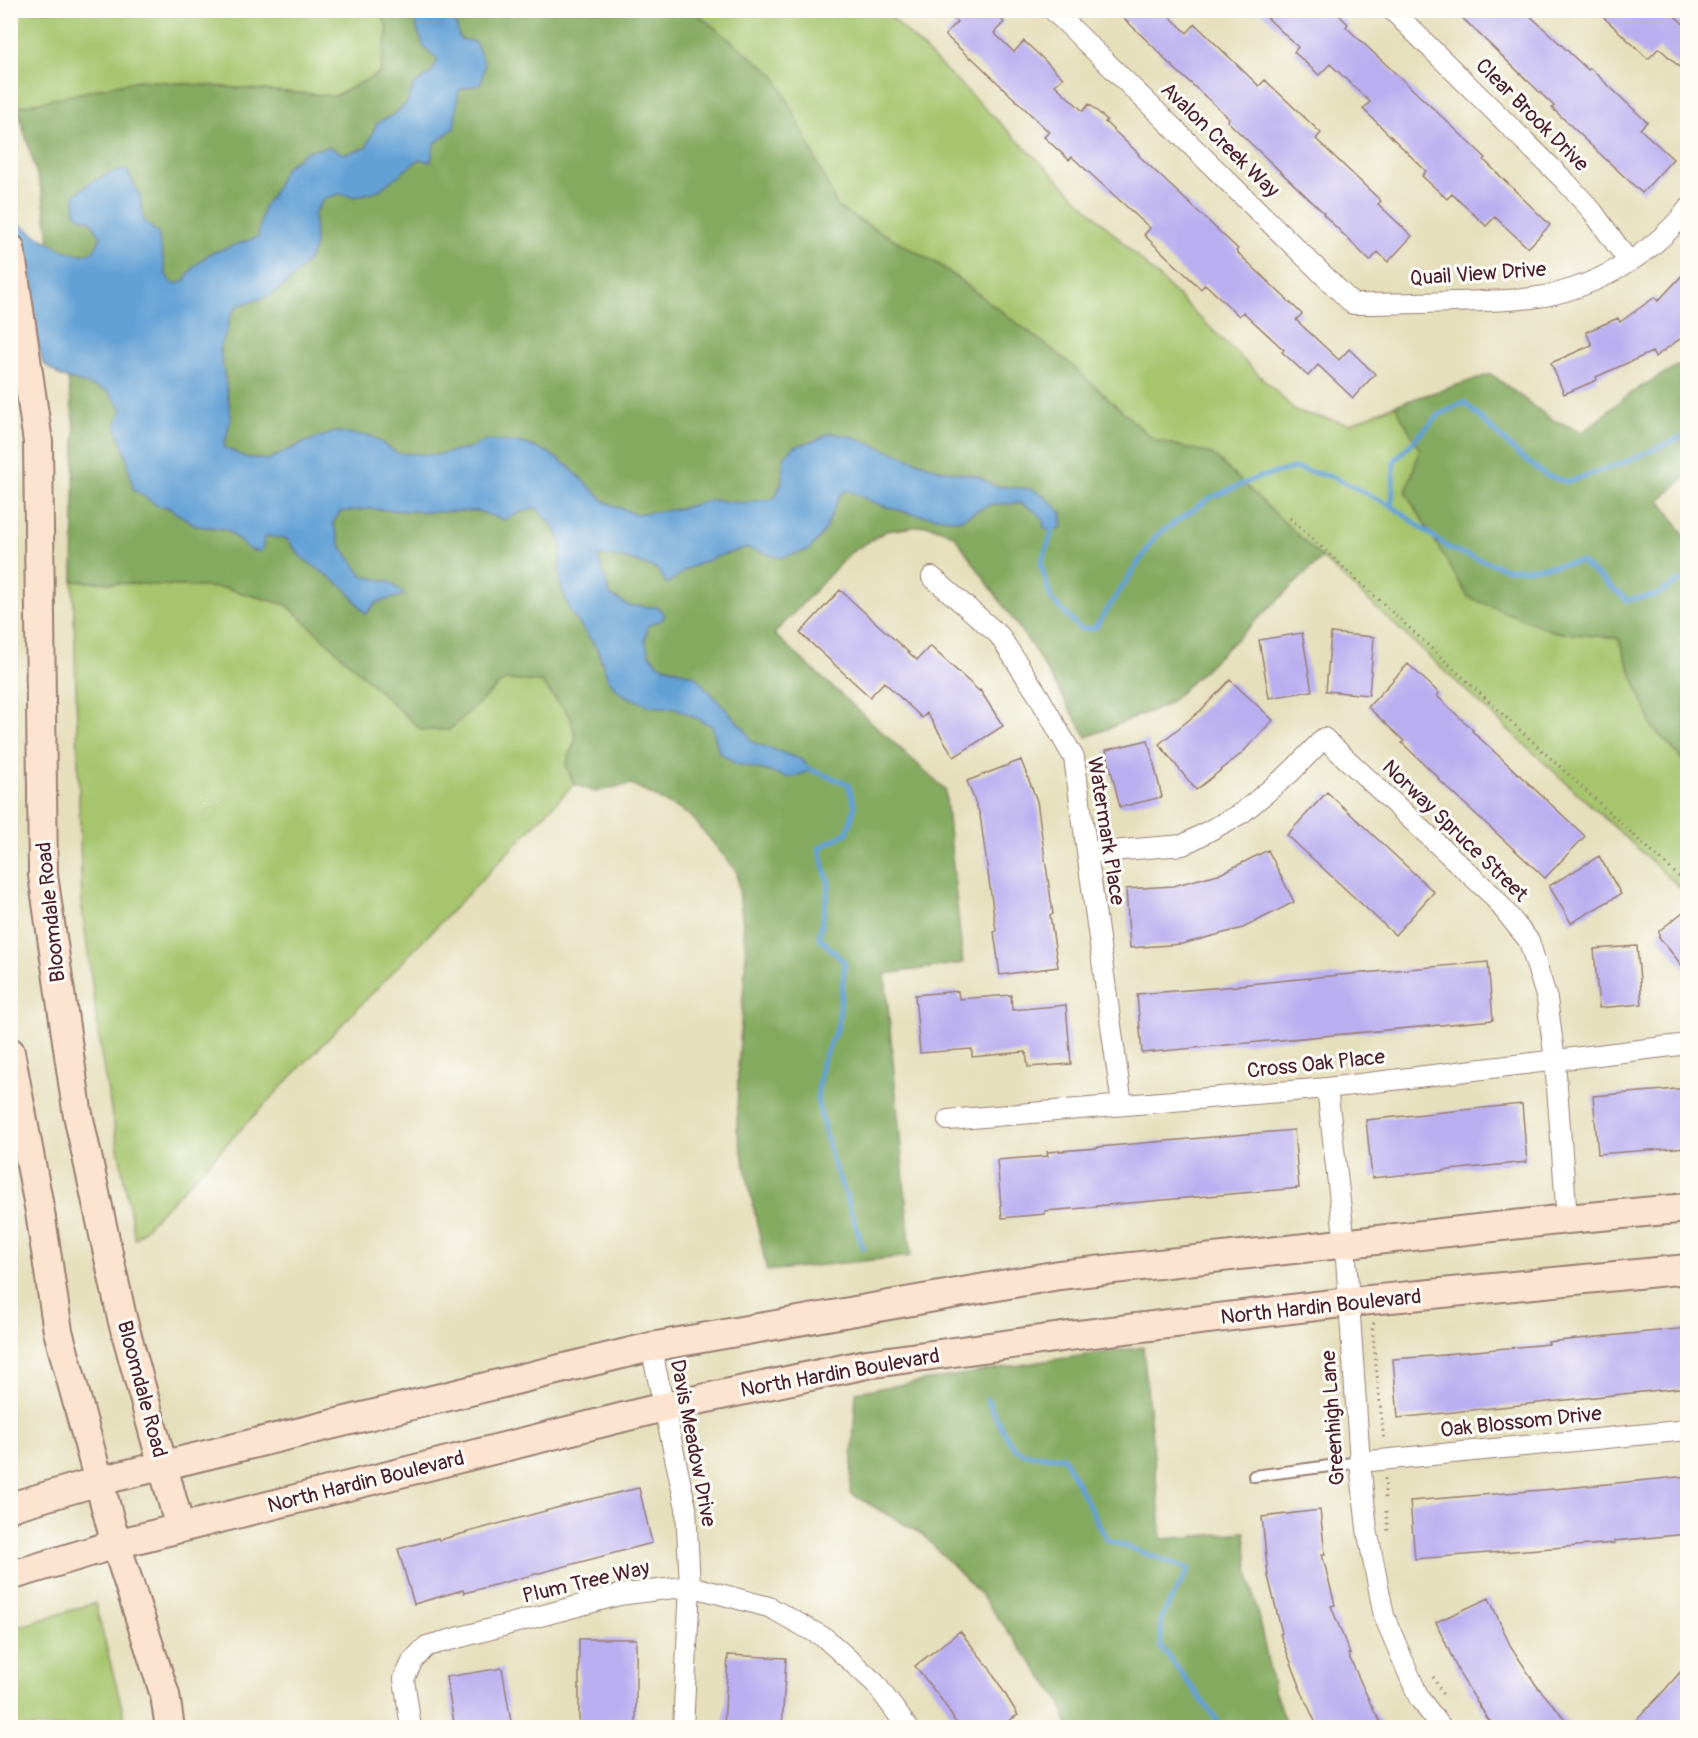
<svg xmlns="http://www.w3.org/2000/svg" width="1698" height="1738" viewBox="0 0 1698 1738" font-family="Pangolin,sans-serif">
<rect width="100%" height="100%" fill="#fdfcf7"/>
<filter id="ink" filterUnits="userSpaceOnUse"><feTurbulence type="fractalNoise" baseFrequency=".0167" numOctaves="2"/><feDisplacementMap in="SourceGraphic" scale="12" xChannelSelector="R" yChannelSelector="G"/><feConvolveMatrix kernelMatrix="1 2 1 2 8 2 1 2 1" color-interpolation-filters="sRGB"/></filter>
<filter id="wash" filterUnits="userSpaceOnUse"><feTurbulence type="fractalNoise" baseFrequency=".008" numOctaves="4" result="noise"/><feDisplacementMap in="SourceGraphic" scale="24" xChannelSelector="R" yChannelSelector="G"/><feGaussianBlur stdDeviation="1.35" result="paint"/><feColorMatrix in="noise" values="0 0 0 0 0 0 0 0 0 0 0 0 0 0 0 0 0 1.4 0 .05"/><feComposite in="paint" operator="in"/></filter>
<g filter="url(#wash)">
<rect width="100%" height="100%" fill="#e5dfbb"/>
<path fill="#a6c56d" stroke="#78724c" stroke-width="1.5" d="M379 10 388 28 380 73 335 96 139 80 17 107 11 81 10 11Z
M693 11H885L1297 412 1350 424 1395 405 1420 450 1406 493 1555 632 1618 638 1653 728 1687 764V894L1322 558 1212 454 1154 440 1066 360 941 266 838 208 805 136Z
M73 581 224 588 287 605 343 656 449 730 504 680 541 682 570 716 576 738 566 765 574 784 135 1239 102 1061 82 908Z
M95 1603 127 1727H11V1629Z"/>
<path fill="#84aa60" stroke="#676446" stroke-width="1.5" d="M379 11H693L775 75 805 136 838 208 941 266 1066 360 1154 440 1212 454 1322 558 1168 704 1087 737 1033 648 954 535 928 525 886 531 850 553 774 634 945 789 963 963 885 974 911 1256 767 1271 737 1129 738 1069 746 953 737 872 691 816 632 784 595 792 574 784 566 765 576 738 570 716 541 682 504 680 449 730H421L287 605 224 588 73 581 75 432 43 195 17 107 139 80 335 96 380 73 388 28Z
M1687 360V476L1660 500 1687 539V764L1653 728 1618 638 1555 632 1468 597 1406 493 1420 450 1395 405 1491 374 1551 419 1583 432 1629 394Z
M1143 1347 1162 1539 1245 1532 1248 1569 1274 1690 1287 1727H1068L1061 1702 981 1595 923 1535 850 1493 856 1392 1038 1362Z"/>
<path fill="#63a1d5" stroke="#566080" stroke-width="1.5" d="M419 11H455V21L460 39 475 42 485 64 481 84 459 90 454 128 434 144 431 162 420 159 379 190 356 197 339 194 324 199 314 214 315 245 309 260 287 284 270 296 237 306 229 319 227 330 220 348 231 417 224 447 245 457 268 460 305 442 335 432 371 436 397 453 436 455 471 448 485 440 523 443 549 453 568 466 606 502 635 514 678 509 712 500 743 503 775 498 782 481 784 457 794 447 819 439 830 433 849 436 941 470 977 476 994 486 1031 489 1044 496 1062 513V527L1053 531 1044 529 1043 519 1035 511 1021 503 989 505 959 520 913 514 880 505 847 490 840 495 824 532 809 550 781 558 746 548 716 557 687 569 667 584 657 569 623 558 598 556 610 595 629 606 657 607 665 614 662 620 648 625 645 640 649 654 658 664 695 676 746 731 752 742 800 759 813 770 790 778 763 770 736 764 719 752 712 726 675 708 649 706 622 694 609 681 597 648 571 613 562 590 559 568 562 545 554 527 537 508 522 512 504 520 478 511 430 512 368 509 340 512 333 523 341 546 363 576 390 582 405 595 376 603 366 614 345 588 301 557 287 539 266 536 261 552 250 550 226 529 197 526 167 507 158 506 133 489 126 454 116 427 122 408 107 391 60 376 43 363 37 340 11 322 10 218C28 229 66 258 86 254 95 252 98 244 101 237L90 220 82 218 75 212V195C86 184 112 169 127 170L140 196 144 221 158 233 166 275 173 284 183 282 194 267 209 254 258 237 263 208 275 190 284 169 307 151 330 147 344 154 366 148 377 123 393 115 407 103 413 86 431 73 438 60 424 47 416 26Z"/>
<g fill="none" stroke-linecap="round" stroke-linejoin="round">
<path stroke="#63a1d5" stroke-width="5" d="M1392 506 1394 461 1439 415 1464 402 1519 455 1547 476 1568 482 1623 463 1682 437 1688 432
M1054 526 1041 564 1051 599 1080 629 1095 628 1156 536 1210 498 1257 478 1294 468 1333 477 1392 506 1450 549 1507 569H1527L1581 562 1627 600 1657 595 1679 581 1688 585
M806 768 848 784 855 806 847 833 819 848 829 885 819 937 845 963 838 1025 821 1065 817 1100 833 1163 847 1198 863 1248
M987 1399C992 1410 1008 1442 1016 1449 1026 1457 1051 1457 1063 1457L1107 1540 1189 1569 1161 1618V1647L1223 1728"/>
</g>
<g id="blocks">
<path fill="#b9aff0" d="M945 10H992L1004 22 994 33 1014 52 1024 41 1038 54 1063 78 1055 85 1083 111 1089 104 1107 120 1105 122 1139 154 1138 155 1238 249 1236 251 1302 314 1296 320 1339 360 1349 349 1375 374 1353 398 1318 365 1308 376 1282 352 1284 350 1243 312 1239 316 1205 284 1201 289 1144 235 1150 228 1072 157 1069 160 1044 137 1049 132 971 57 970 58 945 35 957 22Z
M1115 10H1163L1187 33 1195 24 1259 86 1265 80 1321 133 1316 139 1381 201 1378 204 1412 236 1388 262 1378 252 1370 261 1323 214 1324 213 1227 121 1229 118 1163 58 1164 57Z
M1259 10H1334L1348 24 1346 27 1486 158 1484 160 1550 225 1528 248 1495 217 1486 226 1452 194 1447 199 1422 176 1426 171 1363 109 1370 102 1330 64 1319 75 1294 52 1298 47Z
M1454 10H1524L1588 70 1590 68 1647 122 1640 129 1673 159 1642 193 1584 139V138L1552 108 1554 106Z
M1596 10H1668L1688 28V75L1659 48 1648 59Z
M1688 269V333L1655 357 1652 352 1596 377 1597 380 1564 394 1551 363 1592 345 1586 332 1618 318 1620 322 1655 297 1658 301Z
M840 590 917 660 930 646 979 691 980 690 1003 726 954 757 927 713 922 718 884 682 870 697 800 633Z
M1302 633 1312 691 1269 698 1259 640Z
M1331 633 1374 637 1369 695 1326 691Z
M1408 664 1439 693 1437 696 1473 730 1472 731 1585 836 1545 878 1438 779 1439 778 1402 743 1404 741 1368 707Z
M1230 680 1273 720 1241 754 1196 790 1159 744 1200 711Z
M1148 740 1162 797 1120 807 1106 750Z
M1021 760 1037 801 1046 865 1053 914 1050 915 1058 967 1000 975 994 932 996 931 980 815 967 781Z
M1327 792 1434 892 1395 935 1287 835Z
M1268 850 1294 902 1243 928 1182 944 1130 948 1126 889 1173 886 1222 873Z
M1599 856 1621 894 1571 923 1549 886Z
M1688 908V973L1659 937V931Z
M1637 946 1642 1004 1599 1008 1594 949Z
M1488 962 1493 1020 1142 1053 1137 994 1238 986V985L1340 975Z
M958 991 959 999 1011 995 1012 1010 1066 1005 1071 1064 1028 1067 1026 1052 972 1057V1049L920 1053 915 995Z
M1688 1088V1147L1598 1154 1593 1096Z
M1522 1104 1527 1162 1372 1178 1366 1120Z
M1294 1130 1299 1188 1096 1206V1207L1045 1211V1214L1002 1218 997 1160 1048 1156 1047 1152 1098 1148V1147Z
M1688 1328V1387L1398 1418 1393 1359 1445 1355V1354L1549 1344 1548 1342Z
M1688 1476V1534L1614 1541 1615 1543 1415 1559 1410 1501 1566 1488Z
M639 1488 652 1543 464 1593 463 1590 414 1604 398 1549 438 1538 439 1540 582 1501Z
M1320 1510 1325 1554H1322L1335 1605 1331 1606 1350 1654H1348L1374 1711 1384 1728H1318L1299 1686H1300L1280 1634 1282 1633 1268 1576 1262 1517Z
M1489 1598 1510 1645 1536 1685 1573 1728H1496L1488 1719 1460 1675 1436 1622Z
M960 1631 990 1669 1018 1715 997 1728H959L944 1703 915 1666Z
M579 1639H636V1728H579Z
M728 1655 786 1658 782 1728H724Z
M1688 1663V1728H1629L1662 1693Z
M502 1668 512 1728H455L446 1677Z"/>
</g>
</g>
<g filter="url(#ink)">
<use href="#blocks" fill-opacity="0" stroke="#987f73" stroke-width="1.5"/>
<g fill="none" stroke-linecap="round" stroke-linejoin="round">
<g stroke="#987f73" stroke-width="14">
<path id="lane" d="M1254 1476 1360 1462"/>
</g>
<g stroke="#987f73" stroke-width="22">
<path id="street" d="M1053 10 1353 304C1386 304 1420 303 1454 302 1480 301 1506 301 1532 298 1592 290 1650 257 1688 209
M1392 10 1566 182 1593 212 1629 262
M932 577 999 635 1038 695 1074 758 1122 1105
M1087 853 1183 845 1242 813 1291 772 1324 738 1492 895 1529 941 1547 999 1555 1061 1567 1219
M1327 1088 1345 1244 1360 1462 1367 1529 1384 1616 1419 1698 1442 1728
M948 1120 1327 1088 1688 1044
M651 1347 686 1508 690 1586 683 1728
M1360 1462 1688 1430
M411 1728 404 1679 413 1660 427 1646 619 1595 690 1586 769 1607 825 1638 875 1683 908 1728"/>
</g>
<g stroke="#987f73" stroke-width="32">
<path id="secondary" d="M10 248 38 442 43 875 77 1110 122 1318 180 1528
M10 1052 40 1212 58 1331 116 1544 165 1695 170 1728
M10 1507 99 1481 651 1347 1059 1275 1567 1219 1688 1208
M10 1576 116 1544 664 1407 867 1364 1069 1336 1349 1302 1688 1269"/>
</g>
<path stroke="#987f73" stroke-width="3" stroke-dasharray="1.5 4.5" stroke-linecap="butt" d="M1290 518 1688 885
M1374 1323 1372 1327 1384 1441
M1385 1498V1478
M1386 1511 1388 1531
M1433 1677 1444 1697"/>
<use href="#lane" stroke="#fff" stroke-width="10"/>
<use href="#street" stroke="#fff" stroke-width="20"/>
<use href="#secondary" stroke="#fde4d1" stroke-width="28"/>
</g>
</g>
<g text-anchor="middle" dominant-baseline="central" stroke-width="6" stroke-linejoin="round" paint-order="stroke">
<g font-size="21" fill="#4a1f2b" stroke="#fdfcf7">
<text transform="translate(1532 115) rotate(45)">Clear Brook Drive</text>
<text transform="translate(1220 140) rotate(44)">Avalon Creek Way</text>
<text transform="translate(1478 274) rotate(-4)">Quail View Drive</text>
<text transform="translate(1106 831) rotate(81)">Watermark Place</text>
<text transform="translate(1455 831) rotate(44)">Norway Spruce Street</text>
<text transform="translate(51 912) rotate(-96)">Bloomdale Road</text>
<text transform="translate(1316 1064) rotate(-6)">Cross Oak Place</text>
<text transform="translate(1321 1307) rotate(-6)">North Hardin Boulevard</text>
<text transform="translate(840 1373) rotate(-10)">North Hardin Boulevard</text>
<text transform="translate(142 1389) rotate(75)">Bloomdale Road</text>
<text transform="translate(1333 1418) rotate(-94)">Greenhigh Lane</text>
<text transform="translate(1521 1422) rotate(-6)">Oak Blossom Drive</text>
<text transform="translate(693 1443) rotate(79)">Davis Meadow Drive</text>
<text transform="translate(366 1482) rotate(-14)">North Hardin Boulevard</text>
<text transform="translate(586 1582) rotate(-13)">Plum Tree Way</text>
</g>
</g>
<rect width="1698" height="1738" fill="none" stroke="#fdfcf7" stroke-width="36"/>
</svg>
